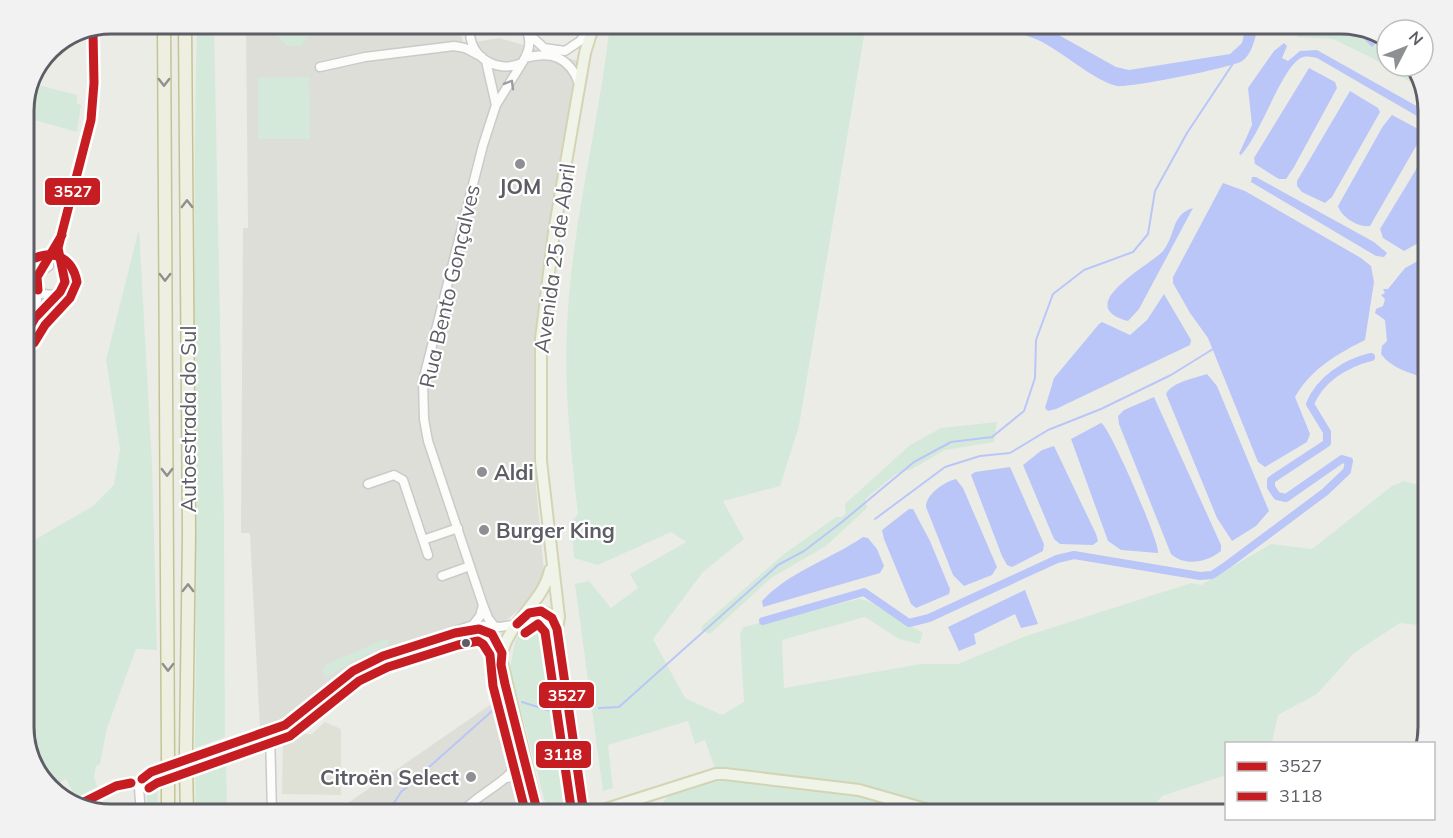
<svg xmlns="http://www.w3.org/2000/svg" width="1453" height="838" viewBox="0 0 1453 838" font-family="Mulish,sans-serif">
<rect width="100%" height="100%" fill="#ecece7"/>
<path fill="#ddded8" d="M246 24H451L457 33H460L464 44 499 38 578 61 549 239 536 348V486L544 572 540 583 527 602 507 620 362 663 281 722 260 730 250 533H241L243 228H248Z
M503 696 535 814H255V803H348Z"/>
<path fill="#dfe0d6" d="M325 722 341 729V795L282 794 283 743 294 734H312Z"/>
<path fill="#d4e9da" d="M197 24H214L224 522 225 737 195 748C198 506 191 265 197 24Z
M277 24H309V36L300 46H287L277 35Z
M610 24H866L799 426 780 486 723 501 744 539 703 572 653 639 685 698 722 715 744 702 740 635 743 627 859 599 868 601 923 633 919 644 899 639 865 617 782 640 784 688 921 664H958L1026 636 1191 583 1201 585 1271 544 1312 549 1392 486 1404 481 1429 488V626L1400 623 1354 653 1317 694 1278 715 1272 743 1226 744V775L1162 796 1148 814H649L662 805 669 794 715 769 705 740 695 744 688 721 608 745 613 788 603 791 575 584 589 581 611 608 638 588 630 574 686 542 671 532 598 565 574 558 571 522 578 514C571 452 564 390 567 327 571 227 599 124 610 24Z
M1299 24H1342L1385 36 1387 66H1416L1424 91 1374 59 1333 39 1297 37Z
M309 77 310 139H258V78Z
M34 84 77 95V103L81 105 77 132 24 117V106Z
M139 229 152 464 157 650 136 649 107 728 100 764 96 766 94 776 97 787 76 798 66 779 52 787 39 775 24 732V546L93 506 114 485 120 449 106 360Z
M997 422 994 442 945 450 912 469 896 474 865 499 867 508 826 546 771 578 710 634 701 630 703 625 784 554 836 517H842L846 513 845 504 910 445 941 428Z
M536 618 545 620 551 628 577 814H548L510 668 515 641 527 623Z
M390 639 386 646 351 662 326 678 322 671 325 665 383 640Z
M226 751 227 814H196L195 762 213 760Z
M157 773 158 814H147V781Z"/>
<path fill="#bac6f8" d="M1005 24H1039L1116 67 1129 70 1230 54 1242 43 1246 24H1259C1255 36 1253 54 1242 61 1231 68 1128 88 1117 86 1094 81 1062 51 1038 40 1026 35 1014 33 1005 24Z
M1324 24H1342L1387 38H1381L1372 47 1362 37Z
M1284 43 1287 46 1282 58 1288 61 1300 51 1317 50 1429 113V123L1317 58C1311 57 1305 55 1299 59 1279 74 1262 132 1241 155L1239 154 1252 125 1248 88 1274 51Z
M1309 68 1335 82 1337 88 1294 167 1286 179H1279L1255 164 1254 158Z
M1350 91 1378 108 1380 112 1332 197 1325 203 1302 192 1297 186V181Z
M1392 115 1420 130 1423 134 1370 226C1359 228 1341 217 1338 206L1383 126Z
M1429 148V237L1404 251 1383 238 1380 229Z
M1252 177H1256L1374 242 1387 253 1384 257 1376 256 1251 182Z
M1223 183 1245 191 1361 258 1371 266 1374 282 1365 340C1337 354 1311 369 1295 397L1310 434 1307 442 1265 467 1258 462 1208 338 1190 313 1173 283V277Z
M1193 208 1139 309 1128 321C1071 306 1149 266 1163 251 1176 235 1171 214 1193 208Z
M1429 255V259L1423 265 1429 264V380C1413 373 1393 370 1381 354L1382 346 1387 341 1385 320 1375 313 1376 309 1383 306 1385 299 1381 295 1385 293 1383 289H1388L1405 268Z
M1164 294 1191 340 1190 345 1056 409 1048 411 1045 408 1054 378 1099 324 1102 322 1130 335 1147 320Z
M1207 374 1217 386 1269 511 1256 526 1232 541 1217 518 1166 394C1172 382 1195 378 1207 374Z
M1154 397 1221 545V551C1208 562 1185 567 1171 554L1119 424 1118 416 1124 410Z
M1101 423C1109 425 1160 542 1158 553L1121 550 1108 541 1071 439Z
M1054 446 1096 534 1098 541 1093 545 1060 544 1054 539 1023 465 1042 450Z
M1010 467 1044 544 1043 551 1012 567 1007 565 1002 556 971 475 975 472Z
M956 479 963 488 997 567 992 575 964 586 953 575 926 507C926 494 944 482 956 479Z
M909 509H913L930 541 950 589 949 594 916 608 911 604 884 539 882 530Z
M863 537 868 538 877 549 884 566 880 573 763 607 762 601C790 571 829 560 863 537Z
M1025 590 1038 624 1021 628 1015 614 974 634 976 644 959 651 948 627Z"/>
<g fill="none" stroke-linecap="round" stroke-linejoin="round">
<path stroke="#bac6f8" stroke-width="2" d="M875 519 945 467 980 456 1010 453 1048 430 1101 409 1171 375 1213 349
M522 702 557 713
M599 708 619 707 778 565 804 551 842 522 914 462 951 442 992 437 1024 411 1035 378 1036 340 1053 294 1084 270 1133 252 1148 234 1155 191 1187 133 1234 62
M387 814 401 792 500 704"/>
<path stroke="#bac6f8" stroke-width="8" d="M763 621 864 592 909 623 929 618 1057 559 1074 555 1200 576 1212 575 1227 565 1325 492 1347 471 1349 461 1342 459 1286 498 1277 496 1271 487V480L1327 443V432L1310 404C1320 379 1346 363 1371 357"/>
<g stroke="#cacaca" stroke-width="11">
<path id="minor" d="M471 24C464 54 496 75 522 63 531 49 532 38 523 24
M530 35 544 48 565 51 580 41 592 24
M525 58C552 51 569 57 579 83
M486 61 496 105
M320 67 365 57 454 46 465 48 482 57
M45 266 58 248 91 120 94 83 93 32
M49 266 36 274V285L43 294 55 295
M24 269H40
M24 276 36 285
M35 317 38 290
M24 337 35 318 63 288 64 276 58 248
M368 484 394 475 403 480 428 555
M423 540 458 528
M442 576 470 566
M483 605 428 441 424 419 423 381 483 145 496 105 522 63
M473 625 480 616 483 605 488 618 494 626
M470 631 479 629 492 634 502 653
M270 732 272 814
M506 778 521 776 531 785
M142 779 151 772 285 725 353 671 383 656 473 625 500 627 517 624
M139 788 141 814
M78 805 116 786 131 783
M461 814C478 791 514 783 523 752"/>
</g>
<g stroke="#d2d5b4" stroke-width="14">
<path id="major" d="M525 616 534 611 546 613 557 629 584 814
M557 629 559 617 541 461V339L554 232 585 53 594 24
M538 814 501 658C506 623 543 604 550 570
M599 814 603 810 716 774H725L859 790 943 814"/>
</g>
<g stroke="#c2c593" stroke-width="15">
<path id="highway" d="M164 24 168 757
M185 24 189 534 186 751
M186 765 187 814
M168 814V770"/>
</g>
<use href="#minor" stroke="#fcfcfb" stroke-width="8"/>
<use href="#major" stroke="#f0f3e8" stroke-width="10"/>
<use href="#highway" stroke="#eeefe1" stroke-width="12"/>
<g stroke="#c2c593" stroke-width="15" stroke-linecap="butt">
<path id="highway-bridge" d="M186 751V765
M168 757V770"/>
</g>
<use href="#highway-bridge" stroke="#eeefe1" stroke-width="12"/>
<g stroke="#fff" stroke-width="14">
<path id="bus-1" d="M38 290 37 277 62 235
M24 337 35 318 60 292 65 282 58 248 91 120 94 83 93 32
M517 624 529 613 541 611 552 618 557 629 584 814
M142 779 151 772 285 725 353 671 383 656 455 633 479 629 492 634 502 653 501 665 505 684 538 814
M78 805 116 786 131 783"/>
</g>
<g stroke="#fff" stroke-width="14">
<path id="bus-2" d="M34 343 45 325 70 298 77 282C73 260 56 249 35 258
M525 633 538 624 545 632 572 814
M149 788 157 783 290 736 359 681 388 667 458 645 478 641 483 644 490 655 493 686 526 814"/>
</g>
<use href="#bus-1" stroke="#c61d23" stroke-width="9"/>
<use href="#bus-2" stroke="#c61d23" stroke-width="9"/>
</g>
<defs><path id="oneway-chevron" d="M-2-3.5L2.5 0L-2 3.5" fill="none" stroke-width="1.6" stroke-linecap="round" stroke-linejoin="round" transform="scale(1.5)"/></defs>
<g stroke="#8f9090">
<use href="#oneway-chevron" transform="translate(164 82) rotate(90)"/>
<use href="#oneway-chevron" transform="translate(187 204) rotate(-90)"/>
<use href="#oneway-chevron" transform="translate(165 277) rotate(90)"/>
<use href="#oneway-chevron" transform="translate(167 472) rotate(90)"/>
<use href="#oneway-chevron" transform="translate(188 588) rotate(-89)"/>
<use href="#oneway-chevron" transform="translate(168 667) rotate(90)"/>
</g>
<use stroke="#9c9da1" href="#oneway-chevron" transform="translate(510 84) rotate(-60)"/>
<g fill="#8e8f92" stroke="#fff" stroke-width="2">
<circle cx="520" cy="164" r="6"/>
<circle cx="482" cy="472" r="6"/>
<circle cx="484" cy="530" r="6"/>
<circle cx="471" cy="777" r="6"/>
</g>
<circle fill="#5c5d65" stroke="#fff" stroke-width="2" cx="466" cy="643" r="5"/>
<g text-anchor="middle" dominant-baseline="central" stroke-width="4.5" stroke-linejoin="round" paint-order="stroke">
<g font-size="21" font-weight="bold" fill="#5c5d65" stroke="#fff" text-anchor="start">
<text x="520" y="186" text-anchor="middle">JOM</text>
<text x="494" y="472">Aldi</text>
<text x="496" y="530">Burger King</text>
<text x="459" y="777" text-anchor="end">Citroën Select</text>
</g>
<g font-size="21" fill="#5c5d65" stroke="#fff">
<text transform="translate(554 258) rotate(-82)">Avenida 25 de Abril</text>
<text transform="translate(449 286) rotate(-77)">Rua Bento Gonçalves</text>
<text transform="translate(188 419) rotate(-90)">Autoestrada do Sul</text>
</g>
</g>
<path d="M0 0H1453V838H0ZM111 34H1341A77 77 0 0 1 1418 111V727A77 77 0 0 1 1341 804H111A77 77 0 0 1 34 727V111A77 77 0 0 1 111 34Z" fill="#f2f2f3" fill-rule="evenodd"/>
<path fill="none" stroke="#5c5d65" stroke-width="3" d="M111 34H1341A77 77 0 0 1 1418 111V727A77 77 0 0 1 1341 804H111A77 77 0 0 1 34 727V111A77 77 0 0 1 111 34Z"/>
<g stroke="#fff" stroke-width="2">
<rect x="44" y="177" width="57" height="29" rx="6" fill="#c61d23"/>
<rect x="538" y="681" width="57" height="28" rx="6" fill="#c61d23"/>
<rect x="535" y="740" width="57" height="29" rx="6" fill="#c61d23"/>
</g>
<g font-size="16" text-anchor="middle" font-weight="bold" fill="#fff">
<text x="73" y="197">3527</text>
<text x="567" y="701">3527</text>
<text x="563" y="760">3118</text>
</g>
<rect x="1225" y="742" width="210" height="78" fill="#ffffff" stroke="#bebec1" stroke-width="1.5"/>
<rect x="1237" y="762" width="30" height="9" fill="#c61d23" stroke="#bebec1" stroke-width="1.5"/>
<text x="1279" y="772" font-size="18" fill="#5c5d65">3527</text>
<rect x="1237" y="792" width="30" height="9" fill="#c61d23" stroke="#bebec1" stroke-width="1.5"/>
<text x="1279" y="802" font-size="18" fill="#5c5d65">3118</text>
<g transform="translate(1405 48) rotate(48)"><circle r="28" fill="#ffffff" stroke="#bebec1" stroke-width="1.5"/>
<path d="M0-4.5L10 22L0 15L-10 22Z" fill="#8e8f92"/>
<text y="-9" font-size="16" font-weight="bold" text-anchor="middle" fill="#5c5d65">N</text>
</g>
</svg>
